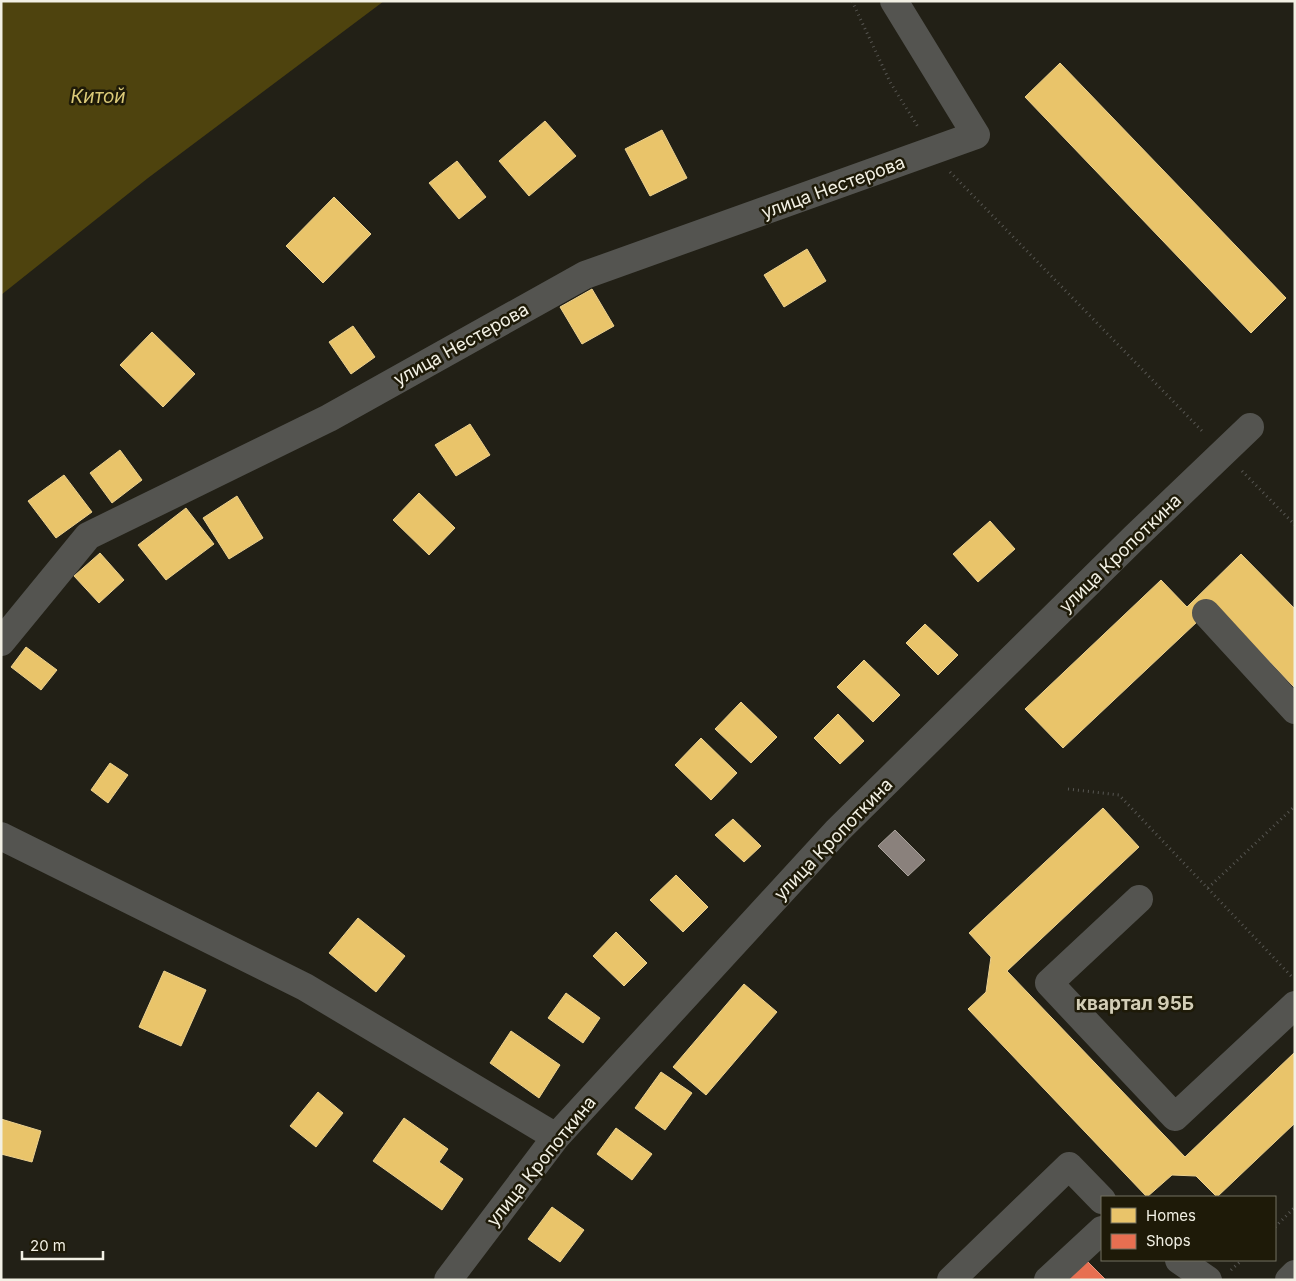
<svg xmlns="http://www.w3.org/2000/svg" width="1296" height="1281" viewBox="0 0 1296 1281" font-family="Inter,sans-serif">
<rect width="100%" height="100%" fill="#222016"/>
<path fill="#4e430e" d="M1 1H384L148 178 1 295Z"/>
<path fill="#e9c46a" stroke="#ecd18f" d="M1060 63 1286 298 1251 333 1025 97Z
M545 121 576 156 529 196 499 161Z
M662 130 687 178 650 196 625 149Z
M457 161 486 197 459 219 429 183Z
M334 197 371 234 323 283 286 246Z
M807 249 826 281 784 307 764 275Z
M592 289 614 326 582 344 560 307Z
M353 326 375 357 351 374 329 342Z
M152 332 195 374 163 407 120 365Z
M470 424 490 455 456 476 435 445Z
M120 450 142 480 112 503 90 473Z
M64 475 92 512 56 538 28 501Z
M419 493 455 528 429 555 393 520Z
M237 496 263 538 229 559 203 518Z
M186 508 214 544 166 580 138 545Z
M990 521 1015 549 978 582 953 554Z
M100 553 124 580 99 603 74 576Z
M1241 554 1295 609V688L1215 605 1063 748 1025 709 1161 580 1187 607Z
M925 624 958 655 938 675 906 643Z
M26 647 57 670 41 690 11 667Z
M864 660 900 695 873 722 837 687Z
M741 702 777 737 751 763 715 729Z
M838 714 864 741 840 764 814 738Z
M701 738 737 773 711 800 675 765Z
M110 763 128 775 108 803 91 790Z
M1103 808 1139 847 1007 971 1185 1157 1295 1052V1123L1217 1197 1196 1176 1172 1175 1147 1197 968 1009 986 992 991 957 969 933Z
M733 819 761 846 744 862 715 835Z
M676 875 708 907 683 932 650 900Z
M358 918 405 956 376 992 329 953Z
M616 932 647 963 624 986 593 956Z
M164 971 206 990 181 1046 139 1027Z
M744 984 777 1012 706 1095 673 1067Z
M566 993 600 1018 583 1043 548 1018Z
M511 1031 560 1065 539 1098 490 1063Z
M661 1072 692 1093 665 1130 635 1108Z
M318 1092 343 1113 316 1147 290 1126Z
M404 1118 448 1149 439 1162 463 1179 442 1210 373 1161Z
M1 1119 41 1131 32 1162 1 1154Z
M616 1128 652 1154 632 1180 597 1154Z
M552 1207 584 1230 560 1262 528 1239Z"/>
<path fill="#e76f51" stroke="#ea967d" d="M1087 1261 1106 1280H1068Z"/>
<path fill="#8a817c" stroke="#a9a29b" d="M895 830 925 860 908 876 878 846Z"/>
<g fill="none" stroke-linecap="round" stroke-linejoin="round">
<path stroke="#575652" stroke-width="3" stroke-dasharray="1 4" stroke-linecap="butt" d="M852 1 890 82 918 127
M950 172 1204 433
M1242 471 1295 525
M1068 789 1119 795 1293 978
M1208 888 1295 806
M1275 1227 1295 1207
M1231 1270 1242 1260"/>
<path stroke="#545450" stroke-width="28" d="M1206 613 1295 710
M1 642 88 536 329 418 585 275 976 135 894 1
M1 836 305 987 556 1137
M1139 899 1049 983 1175 1117 1295 1005
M1179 1260 1208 1280
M448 1280 556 1137 837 831 1135 537 1250 427
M951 1280 1069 1166 1102 1200
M1048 1280 1102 1230
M1289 1280 1295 1274"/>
</g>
<g text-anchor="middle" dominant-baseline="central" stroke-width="5" stroke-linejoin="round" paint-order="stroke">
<g font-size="18" fill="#f2f0e4" stroke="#1e1a08">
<text transform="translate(833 187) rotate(-20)">улица Нестерова</text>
<text transform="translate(461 344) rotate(-29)">улица Нестерова</text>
<text transform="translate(1120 553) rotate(-44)">улица Кропоткина</text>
<text transform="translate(833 839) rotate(-46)">улица Кропоткина</text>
<text transform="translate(541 1161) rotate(-51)">улица Кропоткина</text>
</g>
<g font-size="19" font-style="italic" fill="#dbca78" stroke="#1e1a08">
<text x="98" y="96">Китой</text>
</g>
<g font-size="19" font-weight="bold" fill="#d2cdb6" stroke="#1e1a08">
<text x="1135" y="1003">квартал 95Б</text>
</g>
</g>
<rect width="1296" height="1281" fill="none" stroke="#f2f0e4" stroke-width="5"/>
<rect x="1101" y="1196" width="175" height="65" fill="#1e1a08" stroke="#737060"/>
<rect x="1111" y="1208" width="25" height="15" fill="#e9c46a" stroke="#737060"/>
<text x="1146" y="1221" font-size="15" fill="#f2f0e4">Homes</text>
<rect x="1111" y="1234" width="25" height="15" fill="#e76f51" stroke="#737060"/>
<text x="1146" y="1246" font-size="15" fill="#f2f0e4">Shops</text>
<path d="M22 1251v8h81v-8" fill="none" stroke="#f2f0e4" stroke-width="2.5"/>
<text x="30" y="1251" font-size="15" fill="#f2f0e4" stroke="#1e1a08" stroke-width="4" paint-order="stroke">20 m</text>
</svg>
